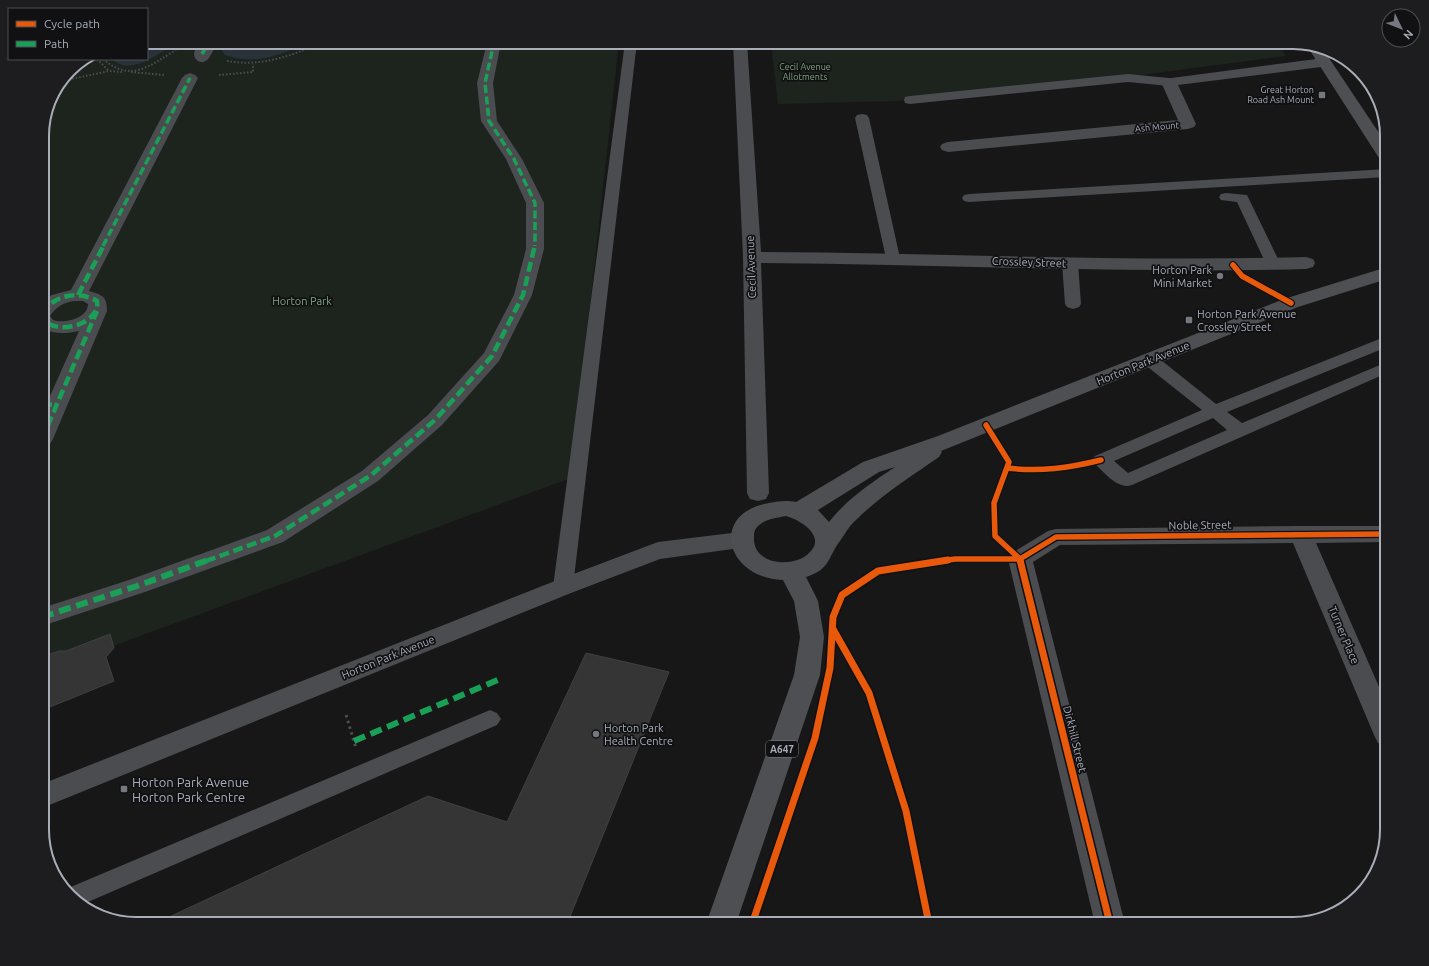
<svg xmlns="http://www.w3.org/2000/svg" width="1429" height="966" viewBox="0 0 1429 966" font-family="Ubuntu,sans-serif">
<rect width="100%" height="100%" fill="#171717"/>
<path fill="#1d241e" d="M147 42H619L571 478 42 672V130L49 100 70 69 85 59H147Z
M771 42H1277L1286 56 1013 92 897 101 778 104Z"/>
<path fill="#2a3239" d="M147 42H177C159 53 131 77 112 59H147Z
M200 42H310C282 54 256 66 225 55L220 48Z"/>
<path fill="#353536" stroke="#3f4043" d="M110 634 114 648 106 657 114 681 50 707 42 670V662L45 656 59 651H66Z
M586 653 669 672 567 924H168L167 918 428 796 507 822Z"/>
<g fill="none" stroke-linecap="round" stroke-linejoin="round">
<path stroke="#4d4e52" stroke-width="2" stroke-dasharray="1.5 2" stroke-linecap="butt" d="M97 59 109 71
M103 59C131 83 149 66 176 50
M227 61C262 67 291 56 323 42
M131 72 164 75
M219 75 253 72V64
M62 81 109 71 122 72"/>
<path stroke="#4d4e52" stroke-width="3" stroke-dasharray="2.5 3.5" stroke-linecap="butt" d="M346 715 356 748"/>
<path fill="#4b4c50" fill-rule="evenodd" d="M625 42H637L573 587 570 592 563 594 556 592 553 587Z
M1128 74 1169 78 1173 79 1175 82 1173 85 1169 86 1128 82 910 104 905 103 904 100 905 97 910 96Z
M862 114 867 115 869 118 900 258 898 261 893 262 888 261 886 258 855 118 857 115Z
M1387 169V177L969 202 964 201 962 198 964 195 969 194Z
M1226 193 1247 195 1280 263 1277 266 1272 268 1267 266 1237 202 1221 200 1219 197 1221 194Z
M1070 258 1075 260 1078 263 1081 304 1079 307 1073 309 1067 307 1065 304 1062 263 1065 260Z
M1387 336V347L1227 412 1242 423 1387 362V373L1132 485C1118 490 1105 473 1095 464L1092 460 1095 456 1202 410 1144 364 1142 360 1144 356 1150 355 1156 356 1216 404ZM1213 418 1227 430 1128 473 1114 461Z
M490 710 497 713 501 719 497 725 81 905 66 889Z"/>
<path fill="#4b4c50" fill-rule="evenodd" d="M490 42H505L500 48 493 83 497 121 522 159 544 203V249L532 295 499 361 442 425 378 481 283 542 145 592 42 626V608L129 580 267 530 362 471 428 415 484 353 514 295 526 249V203L506 159 481 121 477 83 486 47Z
M733 42H747L761 252C943 253 1124 262 1306 257L1313 259 1315 263 1313 267 1306 269C1124 274 943 264 761 263L769 493 766 499 758 501 750 499 747 493 743 257Z
M1324 58 1329 60 1332 63 1329 66 1178 85 1196 124 1194 127 1188 129 948 152 942 150 940 147 942 144 948 142 1178 120 1161 82 1164 79Z
M190 73 195 75 198 78 89 291C103 295 107 297 107 311L53 439 50 444 42 446V414L79 331C66 334 55 334 42 329V301L52 295 71 290 182 78 185 75ZM75 301H83L88 304C88 318 65 324 53 320L50 316C56 307 64 302 75 301Z
M1298 526H1387V542L1316 543 1387 705V746L1378 743 1374 735 1293 543 1060 545 1033 562 1125 924H1095L1008 559 1012 553 1048 531 1056 529Z
M740 532 748 534 751 540 748 546 740 548 660 559 571 593 42 808V784L555 581 650 545 658 542Z"/>
<path fill="#4d4f52" fill-rule="evenodd" d="M1310 47 1325 52 1387 145V163L1381 162 1379 158 1309 49Z
M1387 267V279L1298 307 941 451 942 452 939 457C910 477 880 496 855 521 849 526 845 534 840 541 827 558 831 569 806 577L818 601 824 637 820 675 736 924H706L794 675 800 637 794 601 783 580C725 578 709 513 769 503 779 501 786 500 796 502L863 462 938 436 1284 299ZM895 467C871 483 847 499 829 522L818 510 879 472ZM786 516C801 520 828 537 808 554 793 568 753 565 754 538 754 533 754 530 758 526 765 519 776 518 786 516Z"/>
<path stroke="#4b4c50" stroke-width="16" d="M202 54 209 42"/>
<path stroke="#1a9f57" stroke-width="3.5" stroke-dasharray="8 3.5" stroke-linecap="butt" d="M498 42 493 47 485 83 489 121 514 159 535 203V246
M202 54 209 42
M103 246 190 78"/>
<path stroke="#1a9f57" stroke-width="4.5" stroke-dasharray="10 4.5" stroke-linecap="butt" d="M78 295 104 245
M42 314C53 295 78 290 97 301 97 304 98 308 96 310 88 328 53 334 42 318
M42 404 57 405
M42 439 97 311
M206 561 275 536 370 476 435 420 492 356 523 295 535 245"/>
<path stroke="#1a9f57" stroke-width="6" stroke-dasharray="12 6" stroke-linecap="butt" d="M42 617 137 586 208 560
M354 741 500 679"/>
<g stroke="#111113" stroke-width="8">
<path id="cycleway-far1" d="M1233 265 1242 276 1291 303
M1007 468C1040 472 1069 468 1101 460
M941 561 955 559H1020L995 536 994 503 1009 462 986 425
M1021 561 1020 559 1056 537 1387 534"/>
</g>
<g stroke="#111113" stroke-width="10">
<path id="cycleway" d="M1020 560 1110 924
M833 629 869 693 906 811 929 924
M752 924 815 738 830 668 833 617 842 595 878 571 948 560"/>
</g>
<use href="#cycleway-far1" stroke="#e8590c" stroke-width="5.5"/>
<use href="#cycleway" stroke="#e8590c" stroke-width="7"/>
</g>
<g fill="#757880" stroke="#111113" stroke-width="1.5">
<rect x="1318" y="91" width="8" height="8" rx="2"/>
<circle cx="1220" cy="276" r="4"/>
<rect x="1185" y="316" width="8" height="8" rx="2"/>
<circle cx="596" cy="734" r="4"/>
<rect x="120" y="785" width="8" height="8" rx="2"/>
</g>
<g text-anchor="middle" dominant-baseline="central" stroke-width="3.5" stroke-linejoin="round" paint-order="stroke">
<g font-size="9" fill="#7fa381" stroke="#111113">
<text x="805" y="67">Cecil Avenue<tspan x="805" dy="10">Allotments</tspan></text>
</g>
<g font-size="9" fill="#a8adb8" stroke="#111113" text-anchor="end">
<text x="1314" y="90">Great Horton<tspan x="1314" dy="10">Road Ash Mount</tspan></text>
</g>
<g font-size="9" fill="#a8adb8" stroke="#111113">
<text transform="translate(1157 127) rotate(-5)">Ash Mount</text>
</g>
<rect fill="#111113" stroke="#7b7e86" stroke-width="1" x="766" y="741" width="32" height="16" rx="3"/>
<g font-size="10" font-weight="bold" fill="#a8adb8">
<text x="782" y="749">A647</text>
</g>
<g font-size="11" fill="#a8adb8" stroke="#111113">
<text transform="translate(1029 262) rotate(2)">Crossley Street</text>
<text transform="translate(751 267) rotate(-92)">Cecil Avenue</text>
<text transform="translate(1143 363) rotate(-22)">Horton Park Avenue</text>
<text transform="translate(1200 525) rotate(-1)">Noble Street</text>
<text transform="translate(1344 635) rotate(67)">Turner Place</text>
<text transform="translate(388 657) rotate(-22)">Horton Park Avenue</text>
<text transform="translate(1075 739) rotate(76)">Dirkhill Street</text>
</g>
<g font-size="11" fill="#a8adb8" stroke="#111113" text-anchor="start">
<text x="1212" y="270" text-anchor="end">Horton Park<tspan x="1212" dy="13">Mini Market</tspan></text>
<text x="1197" y="314">Horton Park Avenue<tspan x="1197" dy="13">Crossley Street</tspan></text>
<text x="604" y="728">Horton Park<tspan x="604" dy="13">Health Centre</tspan></text>
</g>
<g font-size="11" fill="#7fa381" stroke="#111113">
<text x="302" y="301">Horton Park</text>
</g>
<g font-size="13" fill="#a8adb8" stroke="#111113" text-anchor="start">
<text x="132" y="782">Horton Park Avenue<tspan x="132" dy="15">Horton Park Centre</tspan></text>
</g>
</g>
<path d="M0 0H1429V966H0ZM136 49H1293A87 87 0 0 1 1380 136V830A87 87 0 0 1 1293 917H136A87 87 0 0 1 49 830V136A87 87 0 0 1 136 49Z" fill="#1d1d20" fill-rule="evenodd"/>
<path fill="none" stroke="#a8adb8" stroke-width="2" d="M136 49H1293A87 87 0 0 1 1380 136V830A87 87 0 0 1 1293 917H136A87 87 0 0 1 49 830V136A87 87 0 0 1 136 49Z"/>
<rect x="8" y="8" width="140" height="52" fill="#111113" stroke="#4d4f55"/>
<rect x="16" y="21" width="20" height="6" fill="#e8590c" stroke="#4d4f55"/>
<text x="44" y="28" font-size="12" fill="#a8adb8">Cycle path</text>
<rect x="16" y="41" width="20" height="6" fill="#1a9f57" stroke="#4d4f55"/>
<text x="44" y="48" font-size="12" fill="#a8adb8">Path</text>
<g transform="translate(1401 28) rotate(133)"><circle r="19" fill="#111113" stroke="#4d4f55"/>
<path d="M0-3L7 15L0 10L-7 15Z" fill="#757880"/>
<text y="-6" font-size="11" font-weight="bold" text-anchor="middle" fill="#a8adb8">N</text>
</g>
</svg>
